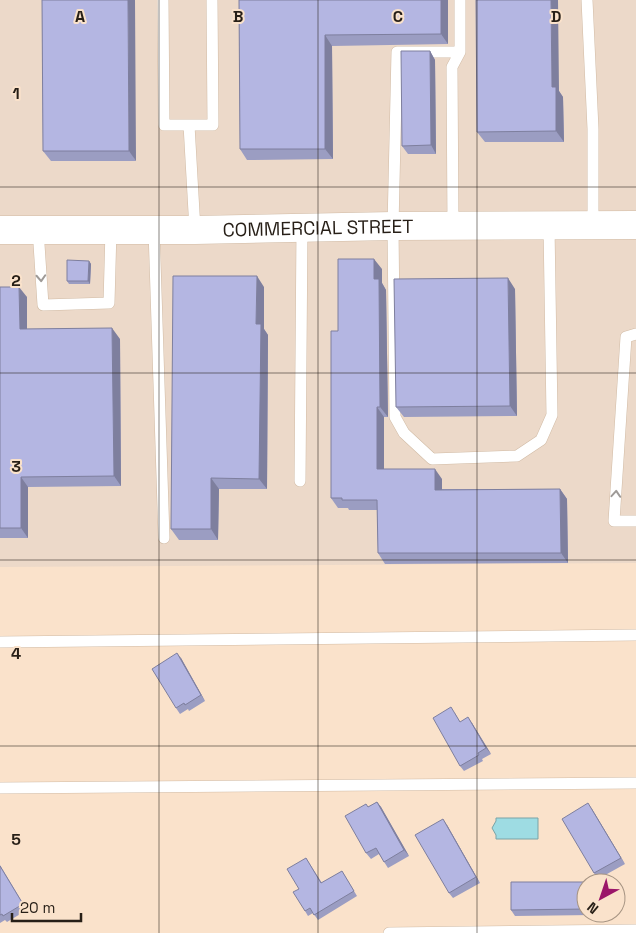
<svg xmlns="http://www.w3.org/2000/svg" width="636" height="933" viewBox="0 0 636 933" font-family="'Space Grotesk',sans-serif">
<rect width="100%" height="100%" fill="#fae2cb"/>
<path fill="#ecd9c9" d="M0 0H636V563L0 567Z"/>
<path fill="#9edce3" stroke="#7aa3a6" d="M496 818H538V839H496V835L492 828 496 821Z"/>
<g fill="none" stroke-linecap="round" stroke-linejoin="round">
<g stroke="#d1bba5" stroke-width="12">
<path id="lane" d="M163 0 164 125H213L212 0
M587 0 593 129V225
M460 52H397L393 226 395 417 404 433 432 459 517 456 541 440 552 415 549 226
M189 125 195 230
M453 227 452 67 460 52V0
M38 229 43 305 109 303 111 230
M154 230 164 538
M636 334 626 337 614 521H636
M300 481 302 228
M0 642 636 635
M0 788 636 783
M389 933 636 930"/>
</g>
<g stroke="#d1bba5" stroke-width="29">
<g id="secondary">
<path id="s1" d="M0 230H195L393 226 636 225"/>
</g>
</g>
<use href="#lane" stroke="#fff" stroke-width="11"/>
<use href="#secondary" stroke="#fff" stroke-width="28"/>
</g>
<path fill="#9b9dc2" d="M42 0 136 161H51L43 151Z
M239 0H448V44L332 46 333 159 247 160 240 149Z
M430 51 435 60 436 154H408L402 146Z
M559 91 563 97 564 142H485L477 132Z
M89 261 91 264 90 284H69L67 281Z
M382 269V283L386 290 388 417H384V469L442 479V489H560L567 499 568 563 385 564 378 553 377 510H349L348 508H338L331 498 338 331Z
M0 287 27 297V329L120 339 121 486 28 487V538H0Z
M264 287V329L268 335 267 489H219L218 540H179L171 529Z
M515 289 517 416 404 417 396 407Z
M181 658 205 701 189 711 188 709 180 714 176 708Z
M455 713 460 722 472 723 491 754 482 759 483 761 464 771 460 766Z
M377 802 381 807 409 856 388 868 379 854 371 859 366 853 368 807Z
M592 809 625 864 598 879 594 873Z
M447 825 480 883 453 898 449 893Z
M306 858 322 883 342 871 357 896 318 920 313 913 308 916 305 911Z
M0 865 27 910 7 922 5 920 0 923Z
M588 882 589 883H586V913H593V915L515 916 511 910Z"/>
<path fill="#7e7f9e" d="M128 0H135L136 161 129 151Z
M441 0H448V44L441 34Z
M551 0H558L559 91 563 97 564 142 556 131 552 87Z
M325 35 332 46 333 159 325 149Z
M430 51 435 60 436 154 431 145Z
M374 259 382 269V283L386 290 388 417 380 407 374 279Z
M89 261 91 264 90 284 88 281Z
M257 276 264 287V329L268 335 267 489 259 479 256 324Z
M508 278 515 289 517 416 510 406Z
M19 287 27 297V340L20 329Z
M112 328 120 339 121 486 114 476Z
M377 407 384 417V479L377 469Z
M435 469 442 479V500L435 490Z
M21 477 28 487V538L21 528Z
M211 478 219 489 218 540 211 529Z
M560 489 567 499 568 563 561 553Z
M177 653 181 658 205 701 201 695Z
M468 717 472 723 491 754 486 748Z
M377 802 381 807 409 856 404 850Z
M588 803 592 809 625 864 621 858Z
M443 819 447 825 480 883 476 877Z"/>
<path fill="#b4b6e2" stroke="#7e7f9e" d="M42 0H128L129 151H43Z
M239 0H441V34L325 35V149H240Z
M476 0H551L552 87H556V131L477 132Z
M401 51H430L431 145 402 146Z
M338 259H374V279H379L380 407H377V469H435V490L560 489 561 553H378L377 500H342V498H331V331H338Z
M67 260 89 261 88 281H67Z
M173 276H257L256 324H261L259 479 211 478V529H171Z
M508 278 510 406 396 407 394 279Z
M0 287H19L20 329 112 328 114 476 21 477V528H0Z
M177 653 201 695 185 705 184 703 176 708 152 669Z
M451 707 460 722 468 717 486 748 478 753 479 755 460 766 433 718Z
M377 802 404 850 384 862 376 848 366 853 345 816 366 804 368 807Z
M588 803 621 858 594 873 562 819Z
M443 819 476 877 449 893 415 835Z
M306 858 321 883 342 871 354 891 314 915 310 908 305 911 293 892 299 889 287 869Z
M0 866 23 904 3 916 2 914 0 915Z
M511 882H588V883H586V909L511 910Z"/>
<defs><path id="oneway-chevron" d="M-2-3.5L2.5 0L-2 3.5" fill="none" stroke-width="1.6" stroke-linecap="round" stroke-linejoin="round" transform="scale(1.25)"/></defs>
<g stroke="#9e9a97">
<use href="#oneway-chevron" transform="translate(41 278) rotate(87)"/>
<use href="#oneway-chevron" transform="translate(616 494) rotate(-86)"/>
</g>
<path fill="none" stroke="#271f17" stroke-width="1" stroke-opacity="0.55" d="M159 0V933M318 0V933M477 0V933M0 187H636M0 373H636M0 560H636M0 746H636"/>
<g text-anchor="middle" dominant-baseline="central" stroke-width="4" stroke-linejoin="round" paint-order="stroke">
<g font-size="19" fill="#271f17" stroke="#fae2cb">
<text stroke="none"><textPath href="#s1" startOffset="318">COMMERCIAL STREET</textPath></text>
</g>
</g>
<g font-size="16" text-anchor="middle" font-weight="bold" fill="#271f17" stroke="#fae2cb" stroke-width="4" stroke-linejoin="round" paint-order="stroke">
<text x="80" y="22">A</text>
<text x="238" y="22">B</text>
<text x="398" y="22">C</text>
<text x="556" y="22">D</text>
<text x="16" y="99">1</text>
<text x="16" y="286">2</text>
<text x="16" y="472">3</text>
<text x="16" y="659">4</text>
<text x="16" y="845">5</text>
</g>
<g transform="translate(601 898) rotate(220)"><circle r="24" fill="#fae2cb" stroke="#a69483"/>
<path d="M0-4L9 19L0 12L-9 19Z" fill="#9b1669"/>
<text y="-8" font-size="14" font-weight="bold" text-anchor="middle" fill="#271f17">N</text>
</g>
<path d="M12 913v8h69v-8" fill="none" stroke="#271f17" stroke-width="2.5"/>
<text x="20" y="913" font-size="15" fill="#271f17" stroke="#fae2cb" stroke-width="4" paint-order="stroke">20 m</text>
</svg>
